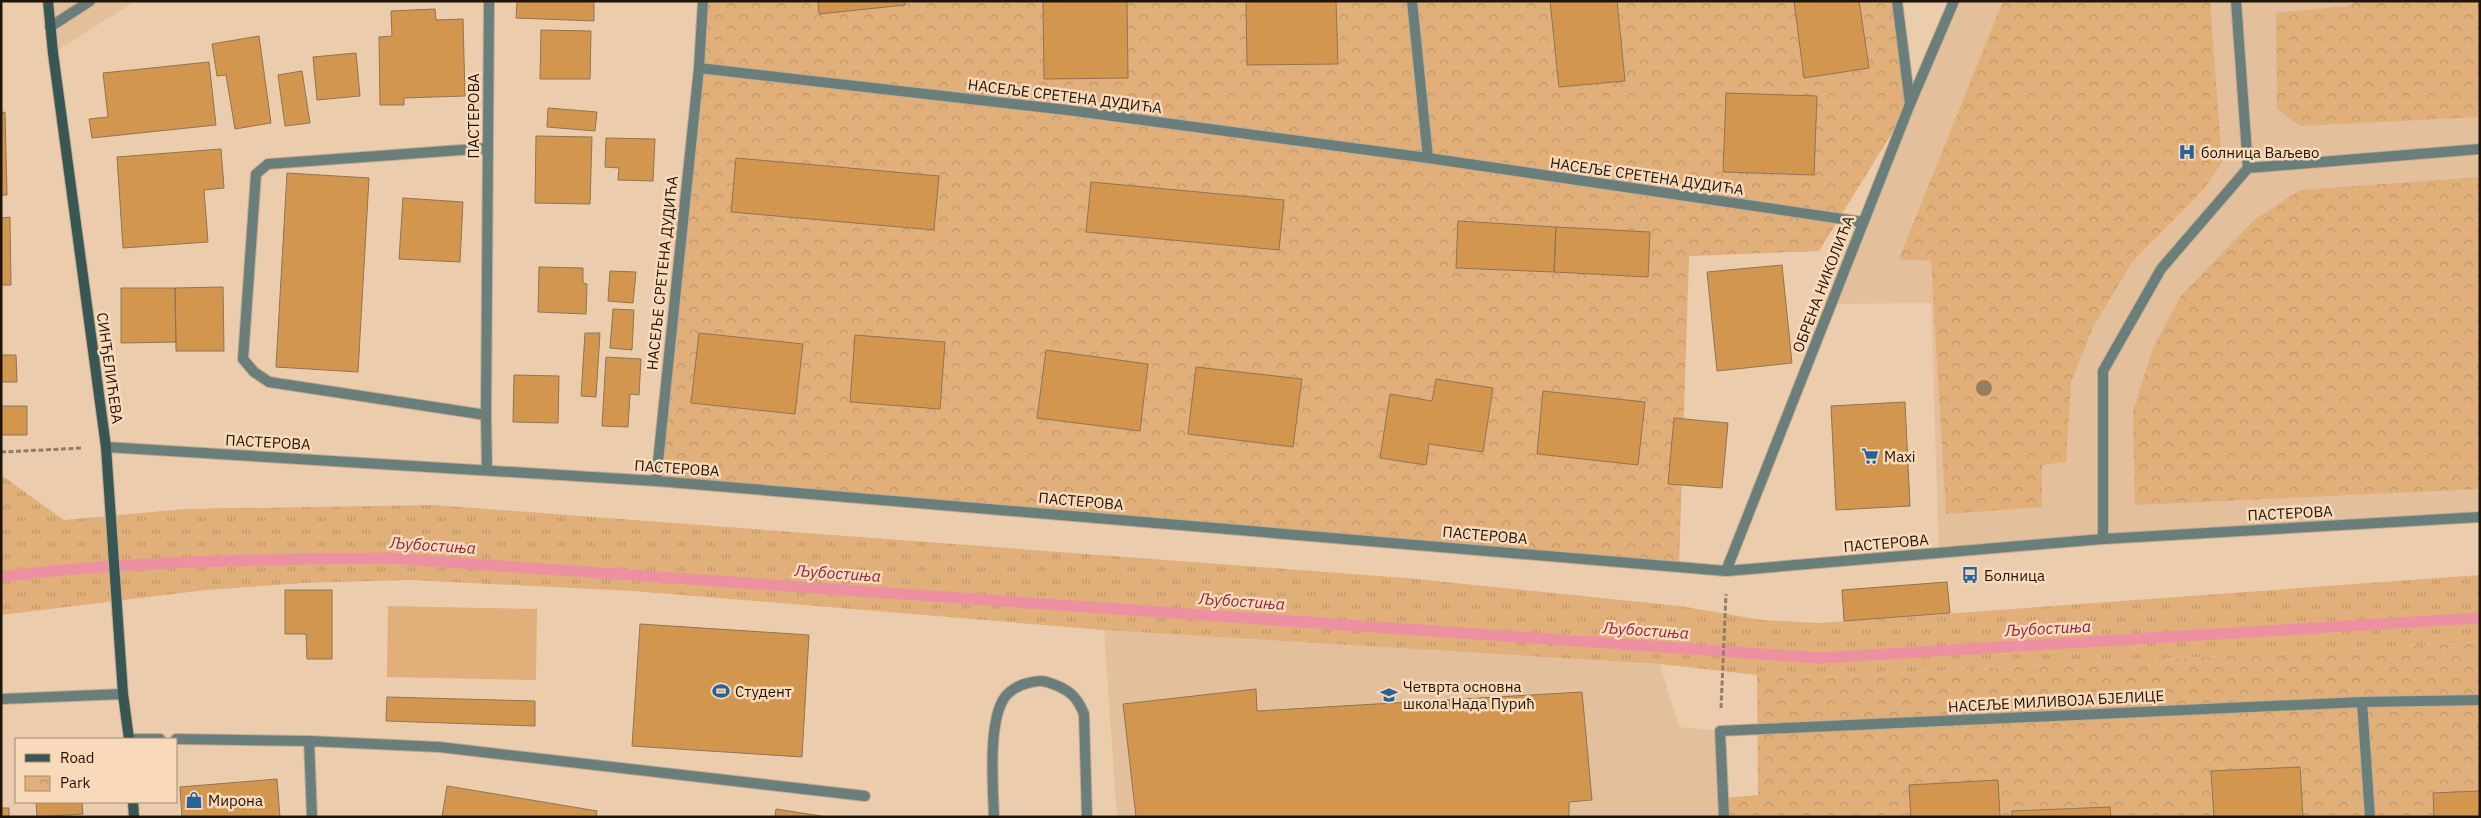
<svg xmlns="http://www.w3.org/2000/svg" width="2481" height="818" viewBox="0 0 2481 818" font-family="'IBM Plex Sans',sans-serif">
<defs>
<pattern id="grass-tufts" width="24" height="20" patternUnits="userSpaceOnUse" patternTransform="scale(1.25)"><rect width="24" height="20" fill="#e0af7a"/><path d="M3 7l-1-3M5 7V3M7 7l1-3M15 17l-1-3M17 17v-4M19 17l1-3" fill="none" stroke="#c09668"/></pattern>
<pattern id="park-crowns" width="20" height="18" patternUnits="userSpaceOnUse" patternTransform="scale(1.25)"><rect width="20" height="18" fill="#e0af7a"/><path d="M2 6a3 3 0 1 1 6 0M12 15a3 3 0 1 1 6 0" fill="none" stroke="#c09668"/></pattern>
</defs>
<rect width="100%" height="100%" fill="#ebcdad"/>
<path fill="#e3c09b" d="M48 1H136L53 53Z
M1958 1H2480V517L1939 553 1931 303 1830 304Z
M1104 630 1660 664 1679 727 1720 731 1724 817H1117Z"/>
<path fill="url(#grass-tufts)" d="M1 475 64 520 185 509 434 505 1406 578 1680 606 1762 620 1819 623 2480 575V642L1821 677 1757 675 1660 664 1104 630 634 591 410 580 303 583 206 590 1 615Z"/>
<path fill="url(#park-crowns)" d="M703 1H1897L1910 104 1819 251 1689 256 1679 567 656 481Z
M2003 1H2210L2222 162 2204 189 2132 262 2093 327 2071 382 2066 462 2042 465V507L1946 514 1931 261 1899 259Z
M2357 1H2480V117L2300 126 2277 109 2276 13 2348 6Z
M2480 177V489L2135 505 2133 411 2153 348 2180 297 2254 220 2300 190Z
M2480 642V817H1724L1723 798 1758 795 1757 675 1821 677Z"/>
<path fill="#e0af7a" d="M388 606 537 609 536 680 387 677Z"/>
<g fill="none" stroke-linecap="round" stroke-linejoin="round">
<path stroke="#ed90a1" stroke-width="11" d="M1 577C128 560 259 560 387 558L1820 658 2480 618"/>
</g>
<path fill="#d2964f" stroke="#8f7457" d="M517 1H594V21L516 18Z
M818 1H904L905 5 819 14Z
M1043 1H1127L1128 78 1044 79Z
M1246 1H1336L1338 64 1247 65Z
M1550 1H1617L1625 81 1559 87Z
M1794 1H1859L1869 68 1804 78Z
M435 9 436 20 463 19 465 96 404 98V105H380L379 37 392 36 391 11Z
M541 30 591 31 590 79H540Z
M259 36 271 123 235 129 226 75 217 76 212 44Z
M356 53 360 96 317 100 313 57Z
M209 62 216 125 92 138 89 119 108 117 103 73Z
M302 71 310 123 285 126 278 75Z
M1726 93 1817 96 1814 175 1723 172Z
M548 108 597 112 595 131 547 127Z
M5 112 7 195H1V113Z
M536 136 592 137 590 204 535 203Z
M606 138 655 139 653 181 618 180 619 168 605 167Z
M221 149 224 188 204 190 208 242 123 248 117 157Z
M736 158 939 176 934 230 731 212Z
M287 173 369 178 358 372 276 367Z
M1091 182 1284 200 1279 250 1086 232Z
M403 198 463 202 460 262 399 259Z
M10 217 11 285H1V218Z
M1458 221 1556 227 1554 272 1456 268Z
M1556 227 1650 232 1648 277 1554 272Z
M1782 265 1792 363 1717 371 1707 272Z
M539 267 583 268V283L587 284 586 314 538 312Z
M610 271 636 272 633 303 608 301Z
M223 287 224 351H176L175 288Z
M121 288H175L176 342 121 343Z
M613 309 634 310 632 350 610 348Z
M585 333H600L596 397 581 396Z
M699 333 803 344 795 414 691 403Z
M855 335 945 342 940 409 850 402Z
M1046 350 1148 364 1140 431 1037 418Z
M1 355H16L17 382H1Z
M606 357 641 359 639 395 630 394 628 427 602 426Z
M1196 367 1302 379 1293 447 1188 434Z
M514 375 559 376 558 423 513 422Z
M1436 379 1493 388 1483 452 1429 444 1426 465 1380 458 1390 394 1432 401Z
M1543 391 1645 402 1638 465 1537 454Z
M1905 402 1910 506 1836 510 1831 406Z
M1 406H27V435H1Z
M1674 418 1728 423 1722 488 1668 484Z
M1947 582 1950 613 1844 621 1842 590Z
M285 590H332V659H307L306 634H285Z
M640 624 809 635 802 757 632 746Z
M1256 689 1257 711 1582 692 1592 800 1569 802V817H1136L1123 704Z
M387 697 535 701V726L386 721Z
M2300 767 2303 817H2214L2211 771Z
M277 779 280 817H182L180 787Z
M1998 780 2000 817H1911L1909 785Z
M447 786 597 811 596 817H442Z
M2480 791V817H2434L2433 793Z
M36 802H82L83 814 37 817Z
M2110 807 2111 817H2012V811Z
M1 808H9V817H1Z
M776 809 821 816 826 817H775Z"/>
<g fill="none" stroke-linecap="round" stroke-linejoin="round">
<g stroke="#c6ac8f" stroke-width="12">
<path id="lane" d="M50 27 90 1
M1910 104 1954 1
M2248 168 2480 149
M486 415 269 382 254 372 243 359 256 174 268 164 488 148
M2103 539V371L2161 269 2248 168 2236 1
M2362 702 2370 817
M129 739H160
M176 739 309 741 439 747 865 796
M309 741 312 817
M994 817C993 787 988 726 1003 700 1008 691 1019 685 1028 683 1036 681 1042 680 1050 683 1068 689 1077 696 1084 714L1087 817
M1724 817 1720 731 2362 702 2480 700"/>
</g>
<g stroke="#c6ac8f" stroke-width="12">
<path id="street" d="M1412 1 1428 158
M699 68 703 1
M106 447 656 481 1726 571 2103 539 2480 517
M487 470 486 415 489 3
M656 481 699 68 1067 110 1428 158 1863 222
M1726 571 1910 104 1897 1
M1 699 123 694"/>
</g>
<g stroke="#c6ac8f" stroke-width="12">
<path id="secondary" d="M48 1 53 53 106 447 123 694 129 739
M133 802 134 817"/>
</g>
<path stroke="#927c65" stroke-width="3" stroke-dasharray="5 2.5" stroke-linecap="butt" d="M1 452 83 448
M1721 708 1726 594"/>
<use href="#lane" stroke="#6a7f7c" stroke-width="10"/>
<use href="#street" stroke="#6a7f7c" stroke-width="10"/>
<use href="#secondary" stroke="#385754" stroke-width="10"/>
</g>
<circle fill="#977c5d" cx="1984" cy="388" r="8"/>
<defs>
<g id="hospital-bare" transform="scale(1.35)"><path d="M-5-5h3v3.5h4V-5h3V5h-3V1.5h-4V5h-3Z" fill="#25639a" stroke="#f8daba" stroke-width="2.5" paint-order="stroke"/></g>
<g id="supermarket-bare" transform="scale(1.35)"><path d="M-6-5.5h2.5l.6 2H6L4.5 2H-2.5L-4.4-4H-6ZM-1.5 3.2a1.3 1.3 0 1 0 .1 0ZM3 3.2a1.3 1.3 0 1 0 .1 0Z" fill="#25639a" stroke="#f8daba" stroke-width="2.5" paint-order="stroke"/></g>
<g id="bus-bare" transform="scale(1.35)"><path d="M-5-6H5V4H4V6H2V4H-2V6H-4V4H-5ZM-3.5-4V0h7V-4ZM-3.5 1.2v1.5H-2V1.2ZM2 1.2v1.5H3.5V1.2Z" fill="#25639a" stroke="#f8daba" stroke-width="2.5" paint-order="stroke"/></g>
<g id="stadium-bare" transform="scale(1.35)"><path d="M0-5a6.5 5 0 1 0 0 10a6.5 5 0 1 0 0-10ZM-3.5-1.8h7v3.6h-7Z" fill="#25639a" stroke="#f8daba" stroke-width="2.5" paint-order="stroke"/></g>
<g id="school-bare" transform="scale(1.35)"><path d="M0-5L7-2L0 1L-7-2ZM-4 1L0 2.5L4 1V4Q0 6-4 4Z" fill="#25639a" stroke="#f8daba" stroke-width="2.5" paint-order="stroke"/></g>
<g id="shop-bare" transform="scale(1.35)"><path d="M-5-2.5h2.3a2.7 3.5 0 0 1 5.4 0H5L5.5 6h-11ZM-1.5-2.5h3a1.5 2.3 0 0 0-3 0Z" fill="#25639a" stroke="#f8daba" stroke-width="2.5" paint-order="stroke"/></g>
</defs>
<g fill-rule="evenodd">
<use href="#hospital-bare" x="2187" y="152"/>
<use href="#supermarket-bare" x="1870" y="456"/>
<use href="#bus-bare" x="1970" y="575"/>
<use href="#stadium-bare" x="721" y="691"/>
<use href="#school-bare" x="1389" y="695"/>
<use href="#shop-bare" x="194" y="800"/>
</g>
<g text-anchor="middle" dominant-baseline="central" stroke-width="5" stroke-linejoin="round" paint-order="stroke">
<g font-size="15" fill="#201509" stroke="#f8daba">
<text transform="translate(1065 96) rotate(7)">НАСЕЉЕ СРЕТЕНА ДУДИЋА</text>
<text transform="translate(473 116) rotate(-90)">ПАСТЕРОВА</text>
<text transform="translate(1647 176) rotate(8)">НАСЕЉЕ СРЕТЕНА ДУДИЋА</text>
<text transform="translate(662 273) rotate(-84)">НАСЕЉЕ СРЕТЕНА ДУДИЋА</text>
<text transform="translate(1823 284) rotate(-69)">ОБРЕНА НИКОЛИЋА</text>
<text transform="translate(110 368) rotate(82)">СИНЂЕЛИЋЕВА</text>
<text transform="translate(268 442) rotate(3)">ПАСТЕРОВА</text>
<text transform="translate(677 468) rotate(4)">ПАСТЕРОВА</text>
<text transform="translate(1081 501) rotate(5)">ПАСТЕРОВА</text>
<text transform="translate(2290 513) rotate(-3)">ПАСТЕРОВА</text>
<text transform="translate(1485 535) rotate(5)">ПАСТЕРОВА</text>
<text transform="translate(1886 543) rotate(-5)">ПАСТЕРОВА</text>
<text transform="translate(2056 701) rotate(-3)">НАСЕЉЕ МИЛИВОЈА БЈЕЛИЦЕ</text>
</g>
<g font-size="15" fill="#201509" stroke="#f8daba" text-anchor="start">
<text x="2201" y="152">болница Ваљево</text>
<text x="1884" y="456">Maxi</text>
<text x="1984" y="575">Болница</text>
<text x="1403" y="686">Четврта основна<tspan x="1403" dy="17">школа Нада Пурић</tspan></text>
<text x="735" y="691">Студент</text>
<text x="208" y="800">Мирона</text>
</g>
<g font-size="16" font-style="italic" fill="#902543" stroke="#f8daba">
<text transform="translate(433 545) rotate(4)">Љубостиња</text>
<text transform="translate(838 573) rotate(4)">Љубостиња</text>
<text transform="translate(1242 601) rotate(4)">Љубостиња</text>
<text transform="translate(2048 628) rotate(-3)">Љубостиња</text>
<text transform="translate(1646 630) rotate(4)">Љубостиња</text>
</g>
</g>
<rect width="2481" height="818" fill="none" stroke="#201509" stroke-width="5"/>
<rect x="15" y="738" width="162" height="65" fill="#f8daba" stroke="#a28b73"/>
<rect x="25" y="754" width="25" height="8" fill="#385754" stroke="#a28b73"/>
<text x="60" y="763" font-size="15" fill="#201509">Road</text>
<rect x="25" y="776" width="25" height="15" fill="url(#park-crowns)" stroke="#a28b73"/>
<text x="60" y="788" font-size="15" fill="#201509">Park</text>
</svg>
